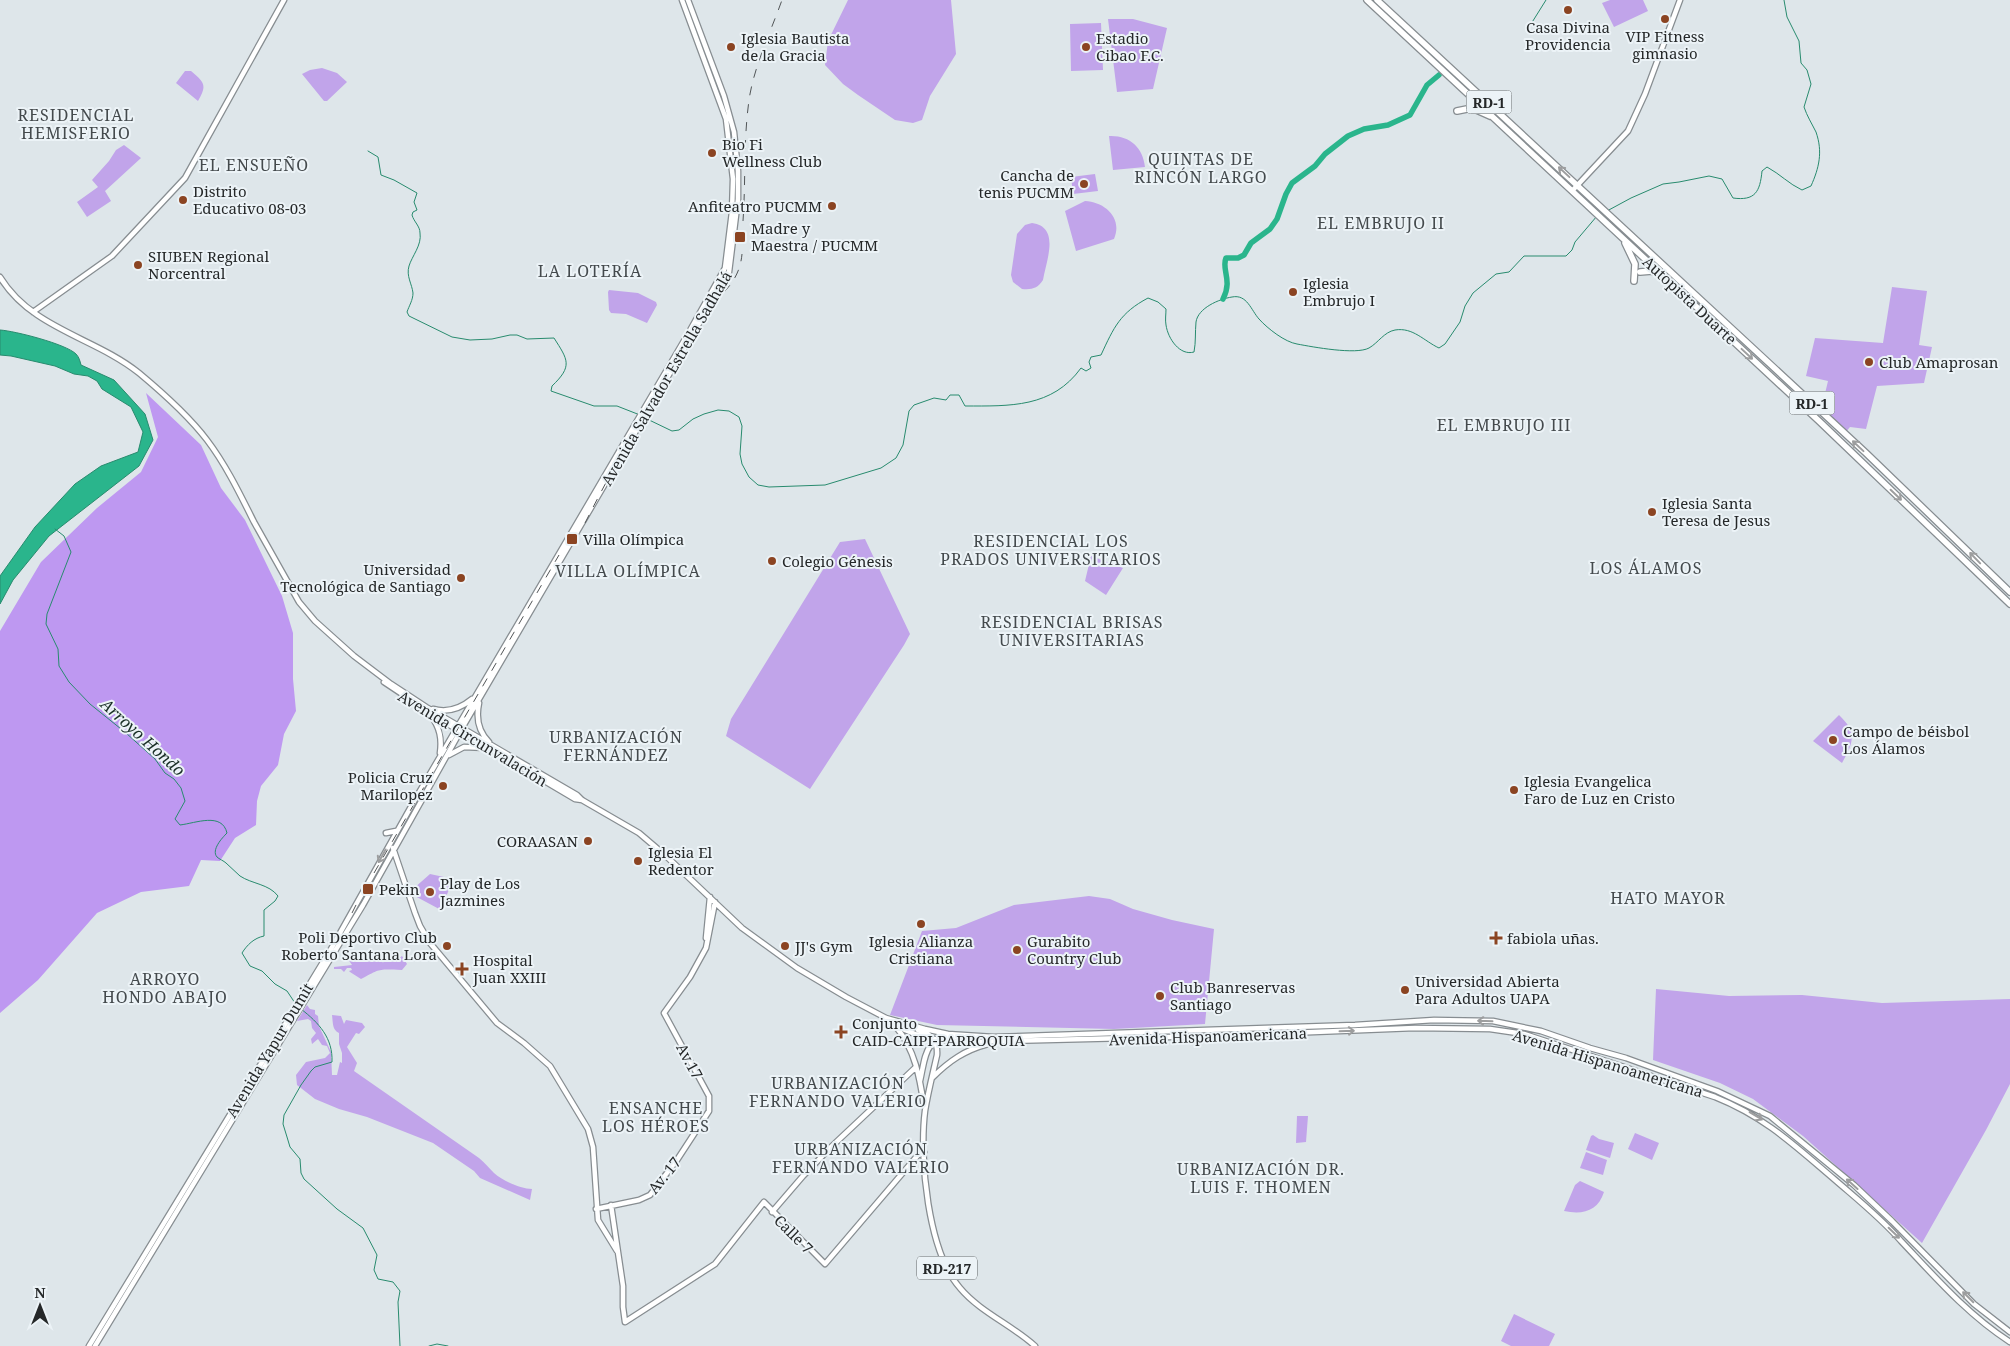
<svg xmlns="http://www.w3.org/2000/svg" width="2010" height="1346" viewBox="0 0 2010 1346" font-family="'Noto Serif',serif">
<rect width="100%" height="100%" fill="#dee6ea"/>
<path fill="#c1a4ea" d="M848 0H951L956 54 930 96 922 120 913 123 895 120 858 95 843 84 825 65 828 41Z
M1610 0H1643L1648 11 1614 27 1602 3Z
M1108 19H1133L1167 28 1153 89 1117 92Z
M1101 23 1103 70 1071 71 1070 24Z
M322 68 337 73 347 82 327 101H324L302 74 310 70Z
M185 71H191C205 83 207 85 198 101L176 83Z
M1109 136C1129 135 1143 147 1145 167L1113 170Z
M124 145 141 158 105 191 111 201 87 217 77 202 98 187 92 180 109 161 116 150Z
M1095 174 1098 191 1073 194 1071 177Z
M1085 201C1105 202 1123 218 1114 239L1076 251 1065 211Z
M1032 223C1061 227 1046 261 1043 280 1038 288 1032 290 1022 289L1013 282 1011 275 1017 234 1025 225Z
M1892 287 1927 291 1919 345 1932 347 1924 383 1877 386 1866 429 1850 427 1845 433 1821 412 1825 404 1823 402 1828 381 1806 376 1815 338 1883 343Z
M609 290 638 293 656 302 657 305 647 323 626 314 611 313 609 310 608 292Z
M865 539 910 634 904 645 810 789 726 736 731 719 840 542Z
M1091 556 1123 568 1106 595 1085 581Z
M1839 715C1858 733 1853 743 1842 763L1813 741Z
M430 874 453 879 441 910 413 895V889Z
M1089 896 1110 899 1133 909 1172 920 1214 929 1205 1024 1114 1029 937 1025 890 1015 922 931 956 928 1014 905Z
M350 955 353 958 377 959 378 957 381 958 383 963 384 960H388V956H391L393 962 402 956 407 964 402 970C379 969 381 968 361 979L350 972 349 971 352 970 351 968H347L344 972 341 969H334V967L352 965 348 959Z
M1656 989 1729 996 1802 995 1882 1003 2010 999V1084L1986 1130 1922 1243 1803 1136 1753 1099 1720 1083 1653 1060Z
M307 1005 310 1009 315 1010V1014L318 1016 319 1026 331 1052 332 1075H337L340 1062 342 1063V1053L339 1044V1033C332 1030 333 1022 332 1015L341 1016 344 1024 346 1020 362 1023 365 1027 359 1034 356 1033 347 1047 357 1063 354 1071 479 1158C485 1163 489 1168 494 1173 503 1181 521 1189 532 1189L530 1200 480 1178 474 1171 433 1143 367 1117 339 1109 315 1099 297 1085 296 1075 306 1062 325 1058 330 1053 327 1046 322 1045 318 1039 312 1044 311 1039 316 1033 312 1028 311 1021 308 1019 297 1021Z
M1297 1116H1308L1306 1142 1296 1143Z
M1635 1133 1659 1143 1652 1160 1628 1149Z
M1593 1135 1599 1139 1614 1143 1610 1158 1586 1150 1591 1136Z
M1586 1152 1607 1160 1603 1175 1580 1168Z
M1580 1181 1604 1192C1598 1211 1583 1215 1564 1211L1575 1185Z
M1514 1314 1555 1334 1549 1346H1511L1501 1341Z"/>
<path fill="#be98f1" d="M146 393 201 445 221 488 245 520 282 596 293 633V679L296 711 284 734 278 765 261 786 257 801 256 825 235 838 220 861 201 860 189 886 141 892 97 913 38 980 0 1013V631L41 562 97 508 141 472 158 437Z"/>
<path fill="#2ab58c" stroke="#288b6e" d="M0 330C15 331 66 344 76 354 79 357 80 361 81 365L114 380 145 414 153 440 139 466 49 536 13 580 0 604V576L35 527 75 484 101 466 138 452 143 432 131 407 102 389 97 381 88 376 74 374 55 366 11 356 0 355Z"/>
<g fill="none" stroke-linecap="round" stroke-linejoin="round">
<path stroke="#288b6e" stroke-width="1" d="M1531 24 1546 0
M368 151 378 157 381 175 394 180 417 193 414 202 417 210 413 212 412 215C414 222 420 226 420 233 422 245 412 256 409 266 406 276 412 284 413 293 413 300 409 306 407 312L409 316 452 337 470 340 492 339 510 335H517L527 339 554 338C568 360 573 366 552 386L551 391 594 406H617L640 415
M1607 211 1631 198 1663 184 1679 182 1709 176 1722 179 1733 198C1755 201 1760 192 1762 171L1767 167C1780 174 1789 184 1802 190L1811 186C1819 168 1823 152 1816 132 1812 124 1807 116 1804 107L1811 84 1807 70 1801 63 1799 41 1787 17 1784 0
M645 418 672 431 679 430 693 419 704 414 718 410 729 411 739 417 742 426 740 454 742 464 749 477 758 485 769 487 825 485 881 468 896 458 903 445 909 411 914 405 934 398 946 400 950 395H959L965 406C1010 406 1052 408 1081 368L1086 371 1091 368 1089 362 1091 357 1101 355C1114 327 1120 313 1148 298L1158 302 1166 309C1166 314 1165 320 1166 325 1168 339 1180 356 1194 352 1196 342 1195 332 1196 322 1198 308 1219 299 1232 297 1247 294 1251 310 1259 319 1268 329 1285 342 1297 344 1313 347 1356 355 1369 348 1378 343 1384 332 1395 330 1413 327 1424 341 1439 348L1445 344 1460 322 1465 306 1473 293 1496 274 1509 272 1524 256H1566L1572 250 1575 242 1597 216
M55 529 64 536 71 552 47 614 46 624 58 649 59 666 69 682 90 704 126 733 155 759 165 773 174 779 181 788 185 801 175 819 180 825C196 823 222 812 227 833 222 838 211 850 217 857 219 859 224 861 226 863 231 867 235 872 240 876 252 884 269 884 278 896L275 901 264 910V936C254 938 247 945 242 953L250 966 262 971 275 984 287 991 295 1003
M301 1009C319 1023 333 1038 332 1062L315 1067 311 1071 301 1085 284 1115 283 1124 287 1137 290 1147 300 1159 301 1173 304 1179 337 1209 363 1228 377 1255 374 1270 378 1279 393 1282 400 1291 398 1302 400 1346
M429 1346 437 1344 448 1346"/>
<path stroke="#2ab58c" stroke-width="5.5" d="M1223 299C1233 280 1221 269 1226 258H1238L1244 255 1251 243 1270 229 1277 219 1286 194 1292 183 1315 166 1325 154 1348 136 1364 129 1388 125 1410 115 1427 85 1439 75"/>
<g stroke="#878d91" stroke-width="7">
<path id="major" d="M1572 191 1628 131 1645 94 1680 0
M0 277C32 329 94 337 139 373 163 393 188 415 207 440 226 465 240 494 254 522 269 549 284 575 299 602L315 621 354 656 391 684 426 707 577 795 582 800 639 833 666 856 742 928 797 968 846 997 886 1018 925 1029 948 1034 994 1037
M33 312 112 256 185 178 284 0
M384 682 441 720 575 799 582 800
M479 703C476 717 478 731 489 742
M433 709C448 713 460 709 472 699
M431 716C440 728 442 739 440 753
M449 755 464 747 486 748
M386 833 396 831
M393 848 415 913 420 926 430 943 497 1023 524 1043 550 1066 588 1129 593 1147 598 1220 617 1251
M706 938 710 897
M889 1020C911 1038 941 1041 968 1042L1210 1036 1415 1028 1490 1029 1524 1034 1715 1097C1765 1117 1794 1145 1834 1179 1857 1199 1881 1218 1901 1241 1935 1277 1968 1315 2010 1342
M896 1027C915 1049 920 1079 924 1106
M918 1030C931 1034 938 1040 937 1055 933 1073 928 1092 925 1111 919 1158 928 1252 960 1288 980 1312 1012 1325 1035 1346
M992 1037 1355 1025 1434 1020 1493 1021 1541 1031 1590 1048 1626 1058 1717 1091 1770 1116 1854 1185 1892 1221 1974 1304 2010 1332
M932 1078C949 1061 965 1050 988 1044
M920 1081C926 1054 924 1037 957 1037
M611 1205 623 1286V1307L625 1322 715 1264 764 1202 825 1264 918 1155 924 1152
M596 1209 639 1200 650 1195 677 1160 709 1111V1096L664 1013 690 977 706 948 715 902
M772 1212 803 1176 830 1148 916 1067
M89 1346 331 949 417 796 688 334 725 268 732 212 733 179 726 119 682 0
M95 1346 363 905 465 723 729 272 738 199V171L734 132 724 96 688 0"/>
</g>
<g stroke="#878d91" stroke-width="8">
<path id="highway" d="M1367 0 1819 421 2010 604
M1377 0 1866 453 2010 592
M1457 111 1472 108 1490 116
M1625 243 1635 264 1634 281
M1640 272 1652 271 1660 274"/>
</g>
<use href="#major" stroke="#fff" stroke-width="4.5"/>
<use href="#highway" stroke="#fff" stroke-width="5.5"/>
<path stroke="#515557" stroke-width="1" stroke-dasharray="9 9" stroke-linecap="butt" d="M743 221C746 179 743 136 750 94 756 62 771 31 782 0
M585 523C620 454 659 386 700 321 716 295 739 287 742 254
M374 873 559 555
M352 913 357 903"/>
</g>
<defs><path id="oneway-shaft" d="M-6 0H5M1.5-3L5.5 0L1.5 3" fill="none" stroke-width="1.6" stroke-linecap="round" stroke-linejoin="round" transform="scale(1.25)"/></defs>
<g stroke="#9d9e9f">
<use href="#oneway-shaft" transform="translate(1564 172) rotate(-137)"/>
<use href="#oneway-shaft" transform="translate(1747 354) rotate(43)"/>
<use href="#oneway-shaft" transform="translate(1858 446) rotate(-137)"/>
<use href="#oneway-shaft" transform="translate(1896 495) rotate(44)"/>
<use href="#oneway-shaft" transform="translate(1975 558) rotate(-134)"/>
<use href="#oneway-shaft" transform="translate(382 856) rotate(119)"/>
<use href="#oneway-shaft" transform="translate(1485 1021) rotate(-178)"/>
<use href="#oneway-shaft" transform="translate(1347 1031) rotate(-2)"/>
<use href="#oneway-shaft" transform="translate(1756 1116) rotate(31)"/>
<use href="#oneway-shaft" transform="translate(1852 1184) rotate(-138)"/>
<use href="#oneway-shaft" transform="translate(1894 1233) rotate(44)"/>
<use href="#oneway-shaft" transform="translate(1968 1297) rotate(-135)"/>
</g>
<g fill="#8b4422" stroke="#ecf3f7" stroke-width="2">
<circle cx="1568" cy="10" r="5"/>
<circle cx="1665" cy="19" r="5"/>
<circle cx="731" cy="47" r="5"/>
<circle cx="1086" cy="47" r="5"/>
<circle cx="712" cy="153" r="5"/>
<circle cx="1084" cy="184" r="5"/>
<circle cx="183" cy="200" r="5"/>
<circle cx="832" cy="206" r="5"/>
<rect x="734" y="231" width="12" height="12" rx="2.5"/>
<circle cx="138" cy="265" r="5"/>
<circle cx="1293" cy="292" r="5"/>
<circle cx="1869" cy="362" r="5"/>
<circle cx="1652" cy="512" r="5"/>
<rect x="566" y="533" width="12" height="12" rx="2.5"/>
<circle cx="772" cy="561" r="5"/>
<circle cx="461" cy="578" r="5"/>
<circle cx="1833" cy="740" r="5"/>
<circle cx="443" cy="786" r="5"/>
<circle cx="1514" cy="790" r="5"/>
<circle cx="588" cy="841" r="5"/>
<circle cx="638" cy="861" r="5"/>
<rect x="362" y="883" width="12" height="12" rx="2.5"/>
<circle cx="430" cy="892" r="5"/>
<circle cx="921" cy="924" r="5"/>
<path d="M1493.5 930.5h5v5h5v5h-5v5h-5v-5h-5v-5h5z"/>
<circle cx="447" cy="946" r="5"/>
<circle cx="785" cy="946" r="5"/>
<circle cx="1017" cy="950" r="5"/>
<path d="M459.5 961.5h5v5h5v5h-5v5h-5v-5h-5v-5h5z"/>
<circle cx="1405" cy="990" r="5"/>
<circle cx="1160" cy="996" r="5"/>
<path d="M838.5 1024.5h5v5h5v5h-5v5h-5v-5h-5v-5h5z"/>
</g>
<g text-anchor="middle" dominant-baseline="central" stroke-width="4" stroke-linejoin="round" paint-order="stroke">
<g fill="#ecf3f7" stroke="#616567" stroke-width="1">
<rect x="1466.5" y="90.5" width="45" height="23" rx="4"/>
<rect x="1789.5" y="391.5" width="45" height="23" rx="4"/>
<rect x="917" y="1256.5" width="60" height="23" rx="4"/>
</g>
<g font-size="14" font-weight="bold" fill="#252829">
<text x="1489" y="102">RD-1</text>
<text x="1812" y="403">RD-1</text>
<text x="947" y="1268">RD-217</text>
</g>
<g font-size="15" fill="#252829" stroke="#ecf3f7" text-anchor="start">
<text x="1568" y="27" text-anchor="middle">Casa Divina<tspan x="1568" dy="17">Providencia</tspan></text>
<text x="1665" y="36" text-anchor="middle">VIP Fitness<tspan x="1665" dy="17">gimnasio</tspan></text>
<text x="741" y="38">Iglesia Bautista<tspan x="741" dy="17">de la Gracia</tspan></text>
<text x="1096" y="38">Estadio<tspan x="1096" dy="17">Cibao F.C.</tspan></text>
<text x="722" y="144">Bio Fi<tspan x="722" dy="17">Wellness Club</tspan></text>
<text x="1074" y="175" text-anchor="end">Cancha de<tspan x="1074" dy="17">tenis PUCMM</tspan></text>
<text x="193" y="191">Distrito<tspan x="193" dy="17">Educativo 08-03</tspan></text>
<text x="822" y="206" text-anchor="end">Anfiteatro PUCMM</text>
<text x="751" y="228">Madre y<tspan x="751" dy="17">Maestra / PUCMM</tspan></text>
<text x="148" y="256">SIUBEN Regional<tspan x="148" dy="17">Norcentral</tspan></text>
<text x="1303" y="283">Iglesia<tspan x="1303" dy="17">Embrujo I</tspan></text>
<text x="1879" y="362">Club Amaprosan</text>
<text x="1662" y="503">Iglesia Santa<tspan x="1662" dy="17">Teresa de Jesus</tspan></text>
<text x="583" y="539">Villa Olímpica</text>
<text x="782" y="561">Colegio Génesis</text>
<text x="451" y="569" text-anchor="end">Universidad<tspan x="451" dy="17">Tecnológica de Santiago</tspan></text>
<text x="1843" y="731">Campo de béisbol<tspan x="1843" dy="17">Los Álamos</tspan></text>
<text x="433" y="777" text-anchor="end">Policia Cruz<tspan x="433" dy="17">Marilopez</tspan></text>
<text x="1524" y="781">Iglesia Evangelica<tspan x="1524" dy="17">Faro de Luz en Cristo</tspan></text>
<text x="578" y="841" text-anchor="end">CORAASAN</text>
<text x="648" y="852">Iglesia El<tspan x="648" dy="17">Redentor</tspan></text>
<text x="440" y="883">Play de Los<tspan x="440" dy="17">Jazmines</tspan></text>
<text x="379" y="889">Pekin</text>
<text x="437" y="937" text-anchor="end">Poli Deportivo Club<tspan x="437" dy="17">Roberto Santana Lora</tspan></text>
<text x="1507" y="938">fabiola uñas.</text>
<text x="921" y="941" text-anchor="middle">Iglesia Alianza<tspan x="921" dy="17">Cristiana</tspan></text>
<text x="1027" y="941">Gurabito<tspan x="1027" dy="17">Country Club</tspan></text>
<text x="795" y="946">JJ's Gym</text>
<text x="473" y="960">Hospital<tspan x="473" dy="17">Juan XXIII</tspan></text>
<text x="1415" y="981">Universidad Abierta<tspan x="1415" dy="17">Para Adultos UAPA</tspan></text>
<text x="1170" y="987">Club Banreservas<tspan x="1170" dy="17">Santiago</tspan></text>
<text x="852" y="1023">Conjunto<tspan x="852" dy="17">CAID-CAIPI-PARROQUIA</tspan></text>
</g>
<g font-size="15" fill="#252829" stroke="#ecf3f7">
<text transform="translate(1690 300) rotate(43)">Autopista Duarte</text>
<text transform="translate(666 378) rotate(-60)">Avenida Salvador Estrella Sadhalá</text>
<text transform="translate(473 738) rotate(31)">Avenida Circunvalación</text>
<text transform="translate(1208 1036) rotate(-2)">Avenida Hispanoamericana</text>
<text transform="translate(269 1050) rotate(-59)">Avenida Yapur Dumit</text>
<text transform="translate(690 1061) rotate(62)">Av.17</text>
<text transform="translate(1608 1063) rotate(17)">Avenida Hispanoamericana</text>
<text transform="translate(664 1175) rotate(-51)">Av. 17</text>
<text transform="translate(794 1234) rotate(45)">Calle 7</text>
</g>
<g font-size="16" letter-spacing="1" fill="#444a4d" stroke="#ecf3f7">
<text x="76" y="115">RESIDENCIAL<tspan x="76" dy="18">HEMISFERIO</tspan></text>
<text x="1201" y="159">QUINTAS DE<tspan x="1201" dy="18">RINCÓN LARGO</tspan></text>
<text x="254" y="165">EL ENSUEÑO</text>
<text x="1381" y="223">EL EMBRUJO II</text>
<text x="590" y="271">LA LOTERÍA</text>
<text x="1504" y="425">EL EMBRUJO III</text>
<text x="1051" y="541">RESIDENCIAL LOS<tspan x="1051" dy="18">PRADOS UNIVERSITARIOS</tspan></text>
<text x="1646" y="568">LOS ÁLAMOS</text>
<text x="628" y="571">VILLA OLÍMPICA</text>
<text x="1072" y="622">RESIDENCIAL BRISAS<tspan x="1072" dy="18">UNIVERSITARIAS</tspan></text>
<text x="616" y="737">URBANIZACIÓN<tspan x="616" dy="18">FERNÁNDEZ</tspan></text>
<text x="1668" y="898">HATO MAYOR</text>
<text x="165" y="979">ARROYO<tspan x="165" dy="18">HONDO ABAJO</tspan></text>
<text x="838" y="1083">URBANIZACIÓN<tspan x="838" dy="18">FERNANDO VALERIO</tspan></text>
<text x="656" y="1108">ENSANCHE<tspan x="656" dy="18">LOS HÉROES</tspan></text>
<text x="861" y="1149">URBANIZACIÓN<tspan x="861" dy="18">FERNANDO VALERIO</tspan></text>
<text x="1261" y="1169">URBANIZACIÓN DR.<tspan x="1261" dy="18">LUIS F. THOMEN</tspan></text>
</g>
<g font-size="16" font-style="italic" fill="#1a2f27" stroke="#ecf3f7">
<text transform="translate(143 737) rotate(42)">Arroyo Hondo</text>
</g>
</g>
<g transform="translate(40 1306)" stroke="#ecf3f7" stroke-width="4" paint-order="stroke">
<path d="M0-4L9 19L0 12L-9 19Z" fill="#252829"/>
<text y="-8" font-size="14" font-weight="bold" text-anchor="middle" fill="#252829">N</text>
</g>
</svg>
